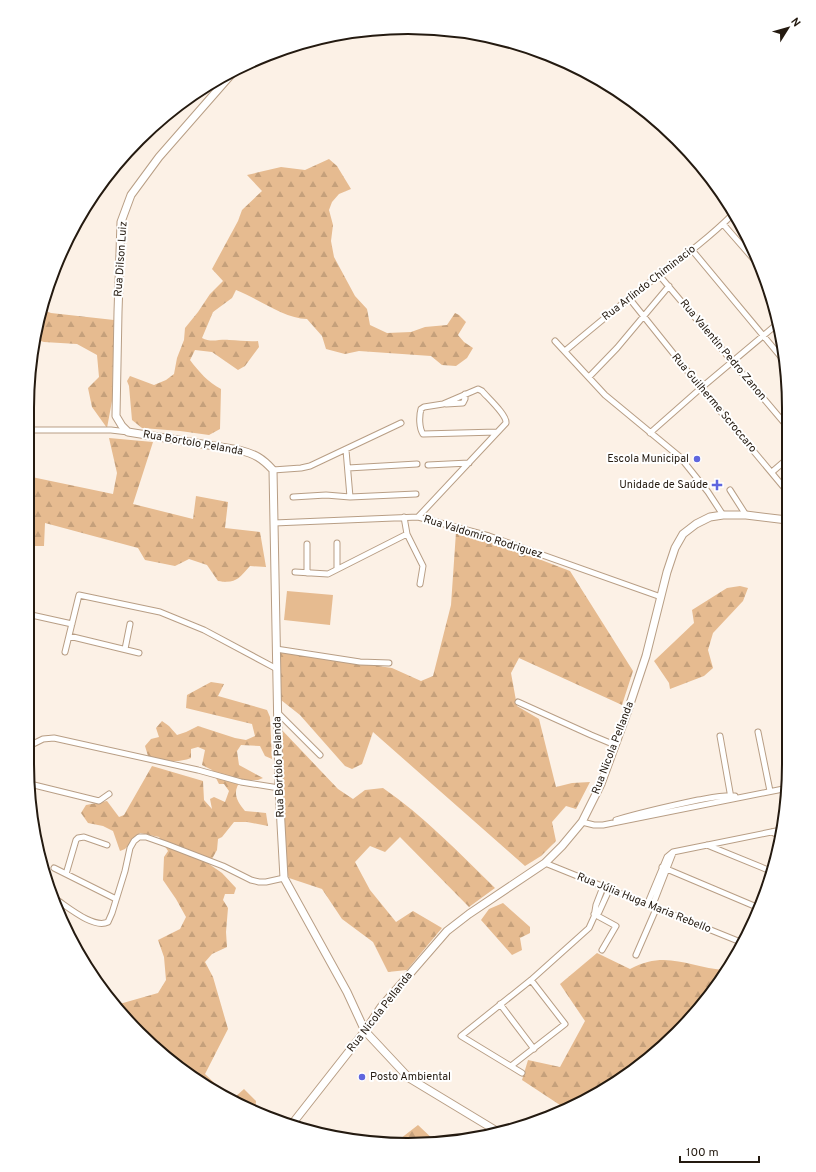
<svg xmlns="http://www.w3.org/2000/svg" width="816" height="1172" viewBox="0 0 816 1172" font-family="Overpass,sans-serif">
<defs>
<pattern id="forest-firs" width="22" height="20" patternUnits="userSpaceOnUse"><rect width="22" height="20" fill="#e6bb90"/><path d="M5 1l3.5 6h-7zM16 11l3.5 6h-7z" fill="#c5a07b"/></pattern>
</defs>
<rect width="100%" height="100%" fill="#fcf1e6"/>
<path fill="url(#forest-firs)" d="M329 159 337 166 351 189 339 194 332 202 329 210 333 225 331 241 334 257 355 296 367 309 370 325 387 333 411 332 425 327 447 325 455 313 459 315 466 322 458 335 464 342 473 348 467 358 456 366 442 365 431 356 359 351 345 354 326 349 322 336 307 319C285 319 257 298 236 290L232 298 213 312 202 338C211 343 219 339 229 340 239 340 248 342 258 341L259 347 245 366 238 370 212 352 195 350 190 360C199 372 208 382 221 389L220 429 209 435 180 431 142 428 132 420 129 386 127 381 130 376 154 385 166 380 174 374 177 358 184 340 185 328 198 312 210 294 223 281 212 269 238 221 242 210 262 191 247 175 281 167 305 170Z
M43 310 51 313 114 320 112 401 107 428 92 407 88 388 99 377 97 355 77 344 44 342 34 339V333Z
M109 438 153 442 133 504 193 519 196 496 228 502 225 528 260 532 266 567 250 566C238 579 236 584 218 581L207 565 189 559 175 566 145 560 138 548 45 523 44 546H27V476L113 494 117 473Z
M456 532 510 548 570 571 633 671 622 705 519 658 511 673 517 706 539 719 556 787 572 783 590 782 576 809 566 806 552 822 556 841 541 856 525 866 373 732 362 764 352 769 345 766 300 715 281 700 278 651 392 668 421 681 433 676 451 605Z
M740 586 748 588 743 601 713 633 708 650 713 668 704 676 670 689 669 683 654 661 694 623 692 610 727 588Z
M211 682 224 684 218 696 267 710 270 717 272 759 265 756 260 746 241 745 237 751 239 765 263 778 258 780H241C232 792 236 800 245 811L266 813 268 826 247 822H234L222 837 218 839 217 850 209 864 222 873 236 888 234 894H225L223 900 228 908 226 932 227 947 212 954 205 962 213 977 228 1029 205 1074 225 1093 157 1051 115 1003H123L158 993 166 980 164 957 158 940 180 929 186 917 176 899 163 880 164 857 168 851 159 837 140 833 125 849 120 851 113 831 103 826 88 823 81 813 86 805 107 801 119 817 124 815 152 766 203 781 204 800 212 809 210 799 214 797 225 802 229 791 224 784H219L212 770 202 765 205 750 198 747 191 749V758C175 764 164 760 148 756L145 746 151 739 159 737 156 728 162 721 169 726 177 735 186 732 198 726 235 738 246 740 255 736 252 724 186 708 187 695Z
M281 729 338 789 353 799 365 790 383 788C424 816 459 853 495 888L469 907 400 837 385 852 370 846 355 862 370 890 396 922 413 911 442 928 407 970 388 972 373 942 342 919 322 889 289 878 284 864Z
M503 903 530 927V933L520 938 522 950 512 955 481 920 489 909Z
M597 953 630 969C667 949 689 968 726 970L710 996 659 1050 576 1106 566 1109 522 1080 528 1060 560 1067 585 1021 560 984Z
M244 1089 256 1101 255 1112 234 1098Z
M418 1125 436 1142H396Z"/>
<path fill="#e6bb90" d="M287 591 333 595 330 625 284 620Z"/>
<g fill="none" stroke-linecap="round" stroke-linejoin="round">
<g stroke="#b89e85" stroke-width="7">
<path id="street" d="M723 224 757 263
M692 250 786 363
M659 275 786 425
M629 298 701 388 786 490
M555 341 605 395 680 457 708 492 723 515
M565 351C590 330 615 309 641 289 672 265 705 242 733 214
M589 377 617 348 669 286
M446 404 463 403 465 399V394
M27 430H111L128 432
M650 433 701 388 776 325
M346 450 350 497
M428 465 469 463
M348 468 417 464
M273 470 301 468 310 466 401 423
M772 472 786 460
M730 490 746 515
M293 497 326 495 350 497 416 494
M418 517 506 423C507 415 488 398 482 391L478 389 443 404 424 407 421 409C419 416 419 428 423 434L497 432
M274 523 418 517 489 536 661 597
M407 534 423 566 420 584
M337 543V569
M307 544V573
M295 572 328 574 407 534 404 517
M27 614 72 624
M69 636 139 653
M125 649 130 624
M276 649 360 662 389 663
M65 652 79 595 160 612 204 630 277 669
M518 702 591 735 615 745
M277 712 320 755
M758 732 770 791
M720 736 731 798
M27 747 43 739 54 738 198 770 241 782 279 788
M30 784 99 801 109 794
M616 820C643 812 670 806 698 800 710 798 723 795 735 796
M582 822 594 825H603L788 788
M772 832 780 836
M707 845 773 872
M545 863 743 943
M662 867 759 908
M54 868 116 899
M66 874 76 840 78 838 84 837 107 845
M57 900C69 908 94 929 108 922L112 913 125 871 130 848 134 841 139 837H146L166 844 223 866 251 880 259 882H266L284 878
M647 905 667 857 673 852 781 830
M652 907 673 853
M594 914 616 926 602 950
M595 916 599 912 609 890
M636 955 656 909
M500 1004 534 1049
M511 1066 565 1024 531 980
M522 1073 461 1036 531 980 589 928 594 917 596 905 603 887"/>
</g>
<g stroke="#b89e85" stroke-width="9">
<path id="secondary" d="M236 69 159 157 131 195 121 222 118 312 116 416 122 426 128 432 239 450C255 454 262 458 273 470L279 788 284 878 347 992 365 1031 409 1078 495 1130
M292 1124 365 1031 381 1007 447 931 469 914 545 863 562 846 582 822 601 784 627 713 646 656 667 572 675 548 683 534 696 524 710 517 723 515H746L787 520"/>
</g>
<use href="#street" stroke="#fff" stroke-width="5"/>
<use href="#secondary" stroke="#fff" stroke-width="7"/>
</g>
<g fill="#5f66de" stroke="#fff" stroke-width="1.5">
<circle cx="697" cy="459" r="4"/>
<path d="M715 479h4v4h4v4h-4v4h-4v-4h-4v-4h4z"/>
<circle cx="362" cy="1077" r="4"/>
</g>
<g text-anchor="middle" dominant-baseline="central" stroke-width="4" stroke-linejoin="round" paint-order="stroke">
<g font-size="11" fill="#241a10" stroke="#fff">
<text transform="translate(121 259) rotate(-86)">Rua Dilson Luiz</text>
<text transform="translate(649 283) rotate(-38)">Rua Arlindo Chiminacio</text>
<text transform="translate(723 350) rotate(50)">Rua Valentin Pedro Zanon</text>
<text transform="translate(714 403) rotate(50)">Rua Guilherme Scroccaro</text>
<text transform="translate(193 443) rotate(10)">Rua Bortolo Pelanda</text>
<text transform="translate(483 537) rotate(17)">Rua Valdomiro Rodriguez</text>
<text transform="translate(613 748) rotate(-69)">Rua Nicola Pellanda</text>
<text transform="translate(279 767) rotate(-92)">Rua Bortolo Pelanda</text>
<text transform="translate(644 903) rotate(22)">Rua Júlia Huga Maria Rebello</text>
<text transform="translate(380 1012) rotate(-52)">Rua Nicola Pellanda</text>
</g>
<g font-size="11" fill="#241a10" stroke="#fff" text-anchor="end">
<text x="689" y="459">Escola Municipal</text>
<text x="708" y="485">Unidade de Saúde</text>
<text x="370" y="1077" text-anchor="start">Posto Ambiental</text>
</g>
</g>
<path d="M0 0H816V1172H0ZM408 34H408A374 374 0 0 1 782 408V764A374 374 0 0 1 408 1138H408A374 374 0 0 1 34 764V408A374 374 0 0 1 408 34Z" fill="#fff" fill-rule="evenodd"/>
<path fill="none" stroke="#241a10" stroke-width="2" d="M408 34H408A374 374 0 0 1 782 408V764A374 374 0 0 1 408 1138H408A374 374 0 0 1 34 764V408A374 374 0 0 1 408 34Z"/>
<g transform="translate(788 28) rotate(53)" stroke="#ffffff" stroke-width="3" paint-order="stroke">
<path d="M0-3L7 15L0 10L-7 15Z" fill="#241a10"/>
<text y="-6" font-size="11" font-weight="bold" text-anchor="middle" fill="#241a10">N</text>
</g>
<path d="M680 1156v6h79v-6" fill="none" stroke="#241a10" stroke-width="2"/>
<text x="686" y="1156" font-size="12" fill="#241a10" stroke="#ffffff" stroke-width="3" paint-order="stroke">100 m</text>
</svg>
